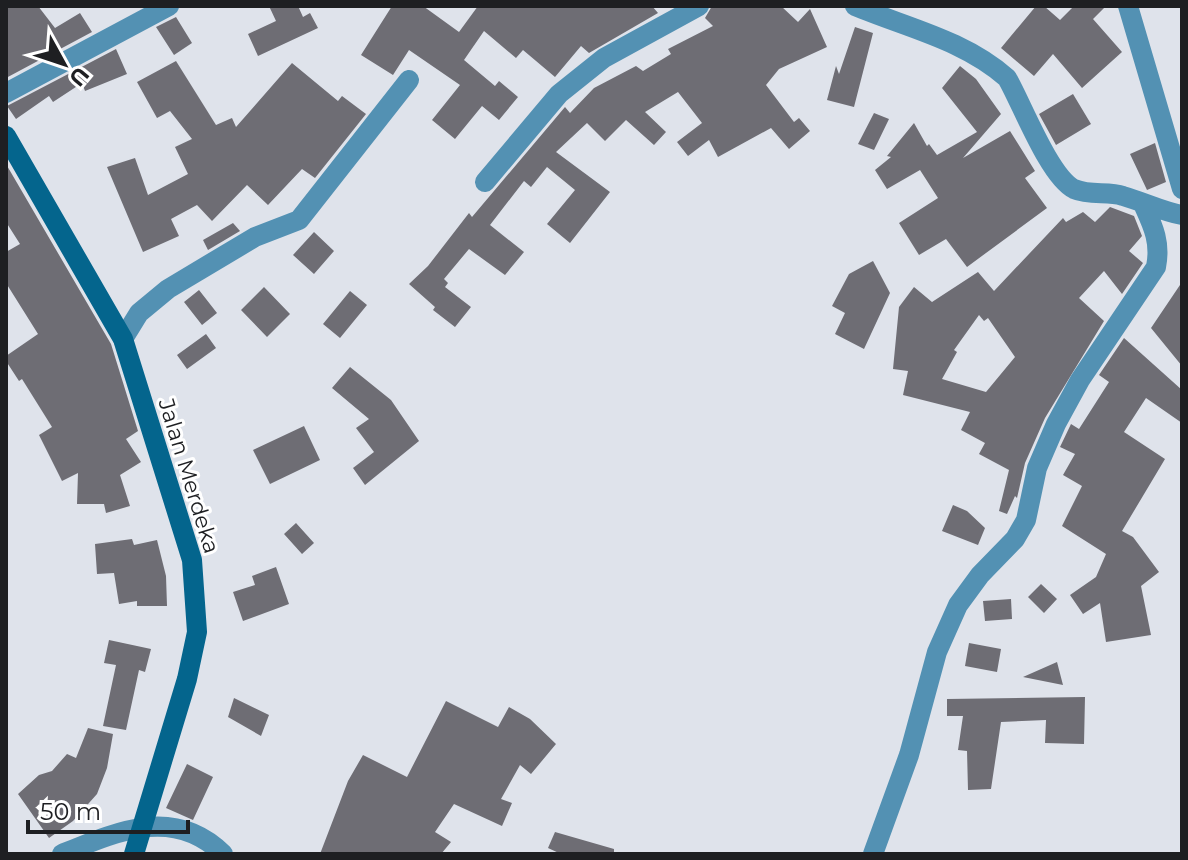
<svg xmlns="http://www.w3.org/2000/svg" width="1188" height="860" viewBox="0 0 1188 860" font-family="Montserrat,sans-serif">
<rect width="100%" height="100%" fill="#dfe3eb"/>
<path fill="#6e6d74" fill-rule="evenodd" d="M6 6H38L55 28 80 13 92 32 6 78Z
M269 6H298L303 17 310 13 318 28 258 56 248 34 276 21Z
M392 6H423L459 32 478 6H652L658 13 589 53 581 46 555 77 523 50 516 58 484 31 464 60 495 86 499 81 518 97 499 120 482 106 455 139 432 120 460 85 409 50 393 75 361 55Z
M712 6H781L798 22 810 9 827 47 779 69 766 85 794 122 799 118 810 131 789 149 771 128 718 157 709 140 688 156 677 142 702 123 678 92 645 112 666 132 654 145 626 120 605 141 587 123 556 152 610 192 570 243 547 224 575 190 547 167 531 187 524 181 490 225 524 252 505 275 469 249 444 279 448 283 445 287 471 307 455 327 433 310 435 307 409 284 428 266 469 213 472 217 565 107 570 113 594 88 636 66 643 71 671 54 668 49 713 26 705 18Z
M1036 6H1044L1060 20 1074 6H1106L1093 19 1122 52 1082 88 1053 54 1034 76 1001 48Z
M176 17 192 43 174 55 156 27Z
M855 27 873 33 854 107 827 100 836 66 839 74Z
M116 49 127 74 85 91 82 83 53 102 49 96 16 119 7 106Z
M176 61 216 125 232 118 236 127 292 63 338 101 342 96 366 114 315 178 302 169 268 205 247 185 212 221 197 205 171 219 179 236 143 252 107 167 135 158 148 195 188 174 175 147 192 139 170 111 157 118 137 82Z
M960 66 976 79 1001 114 963 158 1010 131 1035 171 1025 178 1047 208 967 267 946 239 919 255 899 223 938 198 920 170 887 189 875 170 891 157 887 156 914 123 927 146 929 144 937 155 977 132 942 88Z
M1073 94 1091 124 1056 145 1039 114Z
M874 113 889 119 874 150 858 144Z
M1155 143 1166 182 1147 190 1130 154Z
M6 164 111 344 138 431 126 439 141 462 120 475 130 506 106 513 104 504H77L78 473 62 481 39 435 52 427 22 379 19 381 6 361V356L38 334 6 283V252L20 244 6 222Z
M1110 207 1134 216 1142 236 1129 251 1143 263 1122 294 1104 271 1079 298 1104 321 1045 418 1025 463 1017 498 1015 496 1007 514 999 511 1009 470 979 454 985 443 961 430 970 412 903 395 908 371 893 369 899 307 914 287 932 302 978 272 994 291 1063 218 1066 222 1083 212 1095 222ZM979 315 984 321 988 318 1015 357 986 392 942 379 957 352 954 350Z
M233 223 240 231 208 250 203 240Z
M314 232 334 251 314 274 293 255Z
M873 261 890 293 864 349 835 334 845 313 832 306 849 274Z
M1182 282V366L1151 328Z
M264 287 290 314 267 337 241 310Z
M199 290 217 313 202 325 184 302Z
M350 291 367 305 340 338 323 324Z
M206 334 216 348 187 369 177 355Z
M1124 338 1182 390V423L1146 398 1124 432 1165 459 1122 531 1133 537 1159 572 1141 586 1151 635 1106 642 1100 603 1083 614 1070 595 1096 577 1106 554 1062 526 1082 486 1063 475 1075 454 1060 447 1071 424 1079 429 1109 382 1099 375Z
M350 367 391 400 419 441 365 485 353 468 374 452 356 428 369 419 332 388Z
M304 426 320 460 270 484 253 450Z
M953 505 967 511 985 528 978 545 942 531Z
M296 523 314 543 302 554 284 534Z
M132 539 134 545 157 540 166 576 167 606H137V601L119 604 114 573 97 574 95 544Z
M276 567 289 604 243 621 233 592 255 585 252 576Z
M1041 584 1057 599 1044 613 1028 597Z
M1011 599 1012 619 985 621 983 601Z
M109 640 151 649 145 672 139 670 126 730 103 726 116 665 104 663Z
M969 643 1001 649 997 672 965 666Z
M1057 662 1063 685 1023 677Z
M1085 697 1084 744 1045 743 1046 720 1001 722 991 789 968 790 967 751 958 750 963 716H947V699Z
M234 698 269 715 261 736 228 717Z
M446 701 498 727 509 707 530 719 556 744 531 774 520 765 501 799 512 803 502 826 454 804 435 832 451 842 441 854H320L348 781 363 755 407 777Z
M88 728 113 734 107 768 97 794 73 821 49 838 18 794 39 775 52 771 67 754 76 758Z
M187 764 213 777 193 820 166 808Z
M555 832 614 849V854H561L548 848Z"/>
<g fill="none" stroke-linecap="round" stroke-linejoin="round">
<path stroke="#5391b3" stroke-width="20" d="M855 6C908 28 964 40 1007 78 1022 104 1049 176 1074 189 1090 196 1108 191 1123 196 1144 202 1161 211 1182 215
M1128 6 1182 189
M6 93 169 6
M485 182 559 94 604 58 699 6
M123 339 139 313 168 289 255 237 299 220 409 80
M62 854C118 831 174 806 223 854
M873 854 909 755 937 652 958 605 980 575 1015 539 1026 520 1037 468 1056 424 1080 380 1156 267C1161 242 1153 226 1143 204"/>
<path stroke="#04658d" stroke-width="20" d="M6 136 123 339 192 560 197 632 187 679 134 854"/>
</g>
<g text-anchor="middle" dominant-baseline="central" stroke-width="6" stroke-linejoin="round" paint-order="stroke">
<g font-size="22" fill="#1e1f22" stroke="#fff">
<text transform="translate(189 476) rotate(73)">Jalan Merdeka</text>
</g>
</g>
<rect width="1188" height="860" fill="none" stroke="#1e1f22" stroke-width="16"/>
<g transform="translate(64 64) rotate(130)" stroke="#ffffff" stroke-width="6" paint-order="stroke">
<path d="M0-6L14 30L0 20L-14 30Z" fill="#1e1f22"/>
<text y="-12" font-size="22" font-weight="bold" text-anchor="middle" fill="#1e1f22">U</text>
</g>
<path d="M28 820v12h160v-12" fill="none" stroke="#1e1f22" stroke-width="4"/>
<text x="40" y="820" font-size="24" fill="#1e1f22" stroke="#ffffff" stroke-width="6" paint-order="stroke">50 m</text>
</svg>
